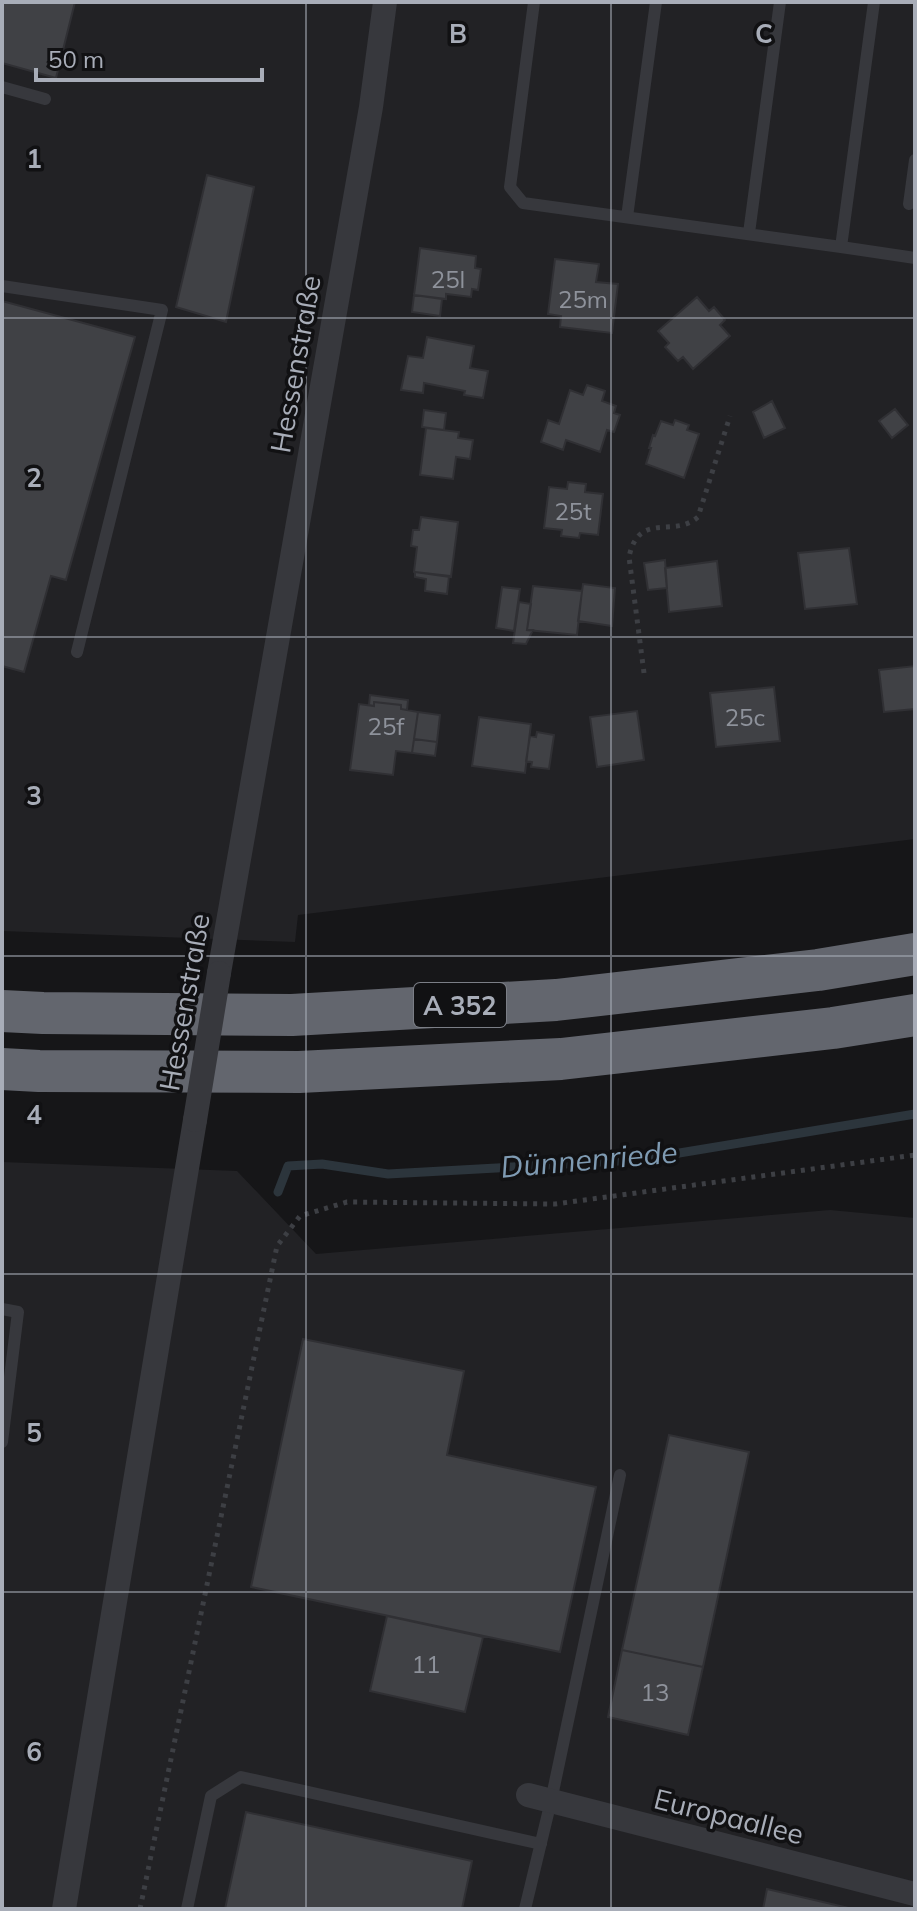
<svg xmlns="http://www.w3.org/2000/svg" width="917" height="1911" viewBox="0 0 917 1911" font-family="Mulish,sans-serif">
<rect width="100%" height="100%" fill="#161618"/>
<path fill="#222225" d="M2 2H915V839L298 915 295 942 2 931Z
M2 1162 237 1171 316 1254 830 1210 915 1218V1909H2Z"/>
<g fill="none" stroke-linecap="round" stroke-linejoin="round">
<path stroke="#2c353c" stroke-width="9" d="M278 1192 288 1166 322 1164 388 1174 637 1160 915 1114"/>
</g>
<path fill="#404145" stroke="#303034" stroke-width="2" d="M2 2H75L56 78 2 63Z
M207 175 254 187 226 322 176 307Z
M420 248 476 256 475 268 481 269 478 290 472 289 471 297 446 294V299L414 295Z
M555 259 599 264 596 282 618 284 612 333 560 327 561 316 548 314Z
M414 295 442 299 440 316 412 312Z
M697 297 709 311 714 307 725 320 720 325 730 336 693 369 683 357 678 361 665 347 669 343 658 331Z
M2 301 135 337 66 580 51 576 24 672 2 666Z
M427 337 474 346 470 368 488 371 483 398 464 395 465 391 424 383 423 393 401 390 408 356 423 358Z
M587 385 605 391 602 401 616 406 614 413 620 415 614 432 607 430 600 452 566 440 563 450 541 442 548 420 559 424 570 390 583 395Z
M772 401 785 428 764 438 753 412Z
M895 409 908 425 892 438 879 421Z
M424 410 446 413 444 430 422 427Z
M675 420 689 425 687 430 699 434 684 478 646 464 651 448H649L653 435 655 436 661 421 673 425Z
M426 428 459 432 458 438 473 440 470 459 456 457 453 479 420 475Z
M568 482 586 484 585 492 603 494 598 535 580 533 579 538 561 536 562 530 544 528 549 487 567 489Z
M421 517 458 522 451 577 414 572 417 547 411 546 413 530H419Z
M849 548 857 604 805 609 798 553Z
M665 560 667 588 648 590 644 563Z
M717 561 722 606 669 612 665 568Z
M415 572 449 576 447 594 425 591 426 579 415 577Z
M583 584 615 588 612 626 578 621Z
M533 586 582 591 577 635 527 630Z
M502 587 520 589 514 631 496 628Z
M519 602 531 604 527 630H533L526 644 513 643Z
M915 666V709L884 712 879 670Z
M774 687 780 741 716 747 710 693Z
M370 695 408 700 407 710 401 709V705L374 702V706L369 705Z
M374 702 401 705V709L418 712 412 753 396 751 393 775 350 770 359 704 374 706Z
M637 711 644 760 597 767 590 717Z
M418 712 440 715 437 742 414 739Z
M479 717 531 724 525 773 472 766Z
M537 732 554 735 549 769 531 767 532 762 526 761 530 736 536 737Z
M414 739 437 742 435 756 412 753Z
M303 1339 464 1371 447 1455 596 1487 560 1652 251 1587Z
M669 1435 749 1452 703 1667 622 1650Z
M387 1616 483 1637 465 1712 370 1691Z
M622 1650 703 1667 688 1735 608 1717Z
M246 1812 472 1861 462 1909H225Z
M767 1889 853 1909H763Z"/>
<g fill="none" stroke-linecap="round" stroke-linejoin="round">
<path stroke="#3d3f44" stroke-width="5" stroke-dasharray="4 6" stroke-linecap="butt" d="M644 673 629 557C639 510 673 539 698 517L730 416
M140 1909 277 1246 300 1216 347 1202 555 1204 915 1155"/>
<path stroke="#37383d" stroke-width="12" d="M534 2 510 187 523 203 841 247 874 2
M2 87 45 99
M909 204 915 160
M627 217 656 2
M749 233 780 2
M841 247 915 258
M2 286 162 310 77 652
M2 1309 18 1312 2 1442
M187 1909 211 1796 241 1777 541 1844
M525 1909 551 1801 620 1475"/>
<path stroke="#37383d" stroke-width="24" d="M219 973 371 107 385 2
M528 1795 915 1894
M64 1909 195 1120"/>
<path stroke="#63666e" stroke-width="42" d="M2 1011 43 1013 292 1015 556 1000 818 970 915 954
M2 1069 39 1071 299 1072 561 1059 833 1028 915 1015"/>
<path stroke="#37383d" stroke-width="24" d="M195 1120 219 973"/>
</g>
<path fill="none" stroke="#a8adb8" stroke-width="2" stroke-opacity="0.55" d="M306 2V1909M611 2V1909M2 318H915M2 637H915M2 956H915M2 1274H915M2 1592H915"/>
<g text-anchor="middle" dominant-baseline="central" stroke-width="7" stroke-linejoin="round" paint-order="stroke">
<g font-size="24" fill="#8e929b">
<text x="448" y="279">25l</text>
<text x="583" y="299">25m</text>
<text x="573" y="511">25t</text>
<text x="745" y="717">25c</text>
<text x="386" y="726">25f</text>
<text x="426" y="1664">11</text>
<text x="655" y="1692">13</text>
</g>
<rect fill="#111113" stroke="#7b7e86" stroke-width="2" x="414" y="983" width="92" height="44" rx="6"/>
<g font-size="26" font-weight="bold" fill="#a8adb8">
<text x="460" y="1005">A 352</text>
</g>
<g font-size="28" fill="#a8adb8" stroke="#111113">
<text transform="translate(295 364) rotate(-80)">Hessenstraße</text>
<text transform="translate(184 1002) rotate(-80)">Hessenstraße</text>
<text transform="translate(729 1816) rotate(14)">Europaallee</text>
</g>
<g font-size="30" font-style="italic" fill="#7f9bb3" stroke="#111113">
<text transform="translate(589 1159) rotate(-5)">Dünnenriede</text>
</g>
</g>
<g font-size="26" text-anchor="middle" font-weight="bold" fill="#a8adb8" stroke="#111113" stroke-width="7" stroke-linejoin="round" paint-order="stroke">
<text x="458" y="43">B</text>
<text x="764" y="43">C</text>
<text x="34" y="168">1</text>
<text x="34" y="487">2</text>
<text x="34" y="805">3</text>
<text x="34" y="1124">4</text>
<text x="34" y="1442">5</text>
<text x="34" y="1761">6</text>
</g>
<rect width="917" height="1911" fill="none" stroke="#a8adb8" stroke-width="8"/>
<path d="M36 68v12h226v-12" fill="none" stroke="#a8adb8" stroke-width="4"/>
<text x="48" y="68" font-size="24" fill="#a8adb8" stroke="#111113" stroke-width="6" paint-order="stroke">50 m</text>
</svg>
